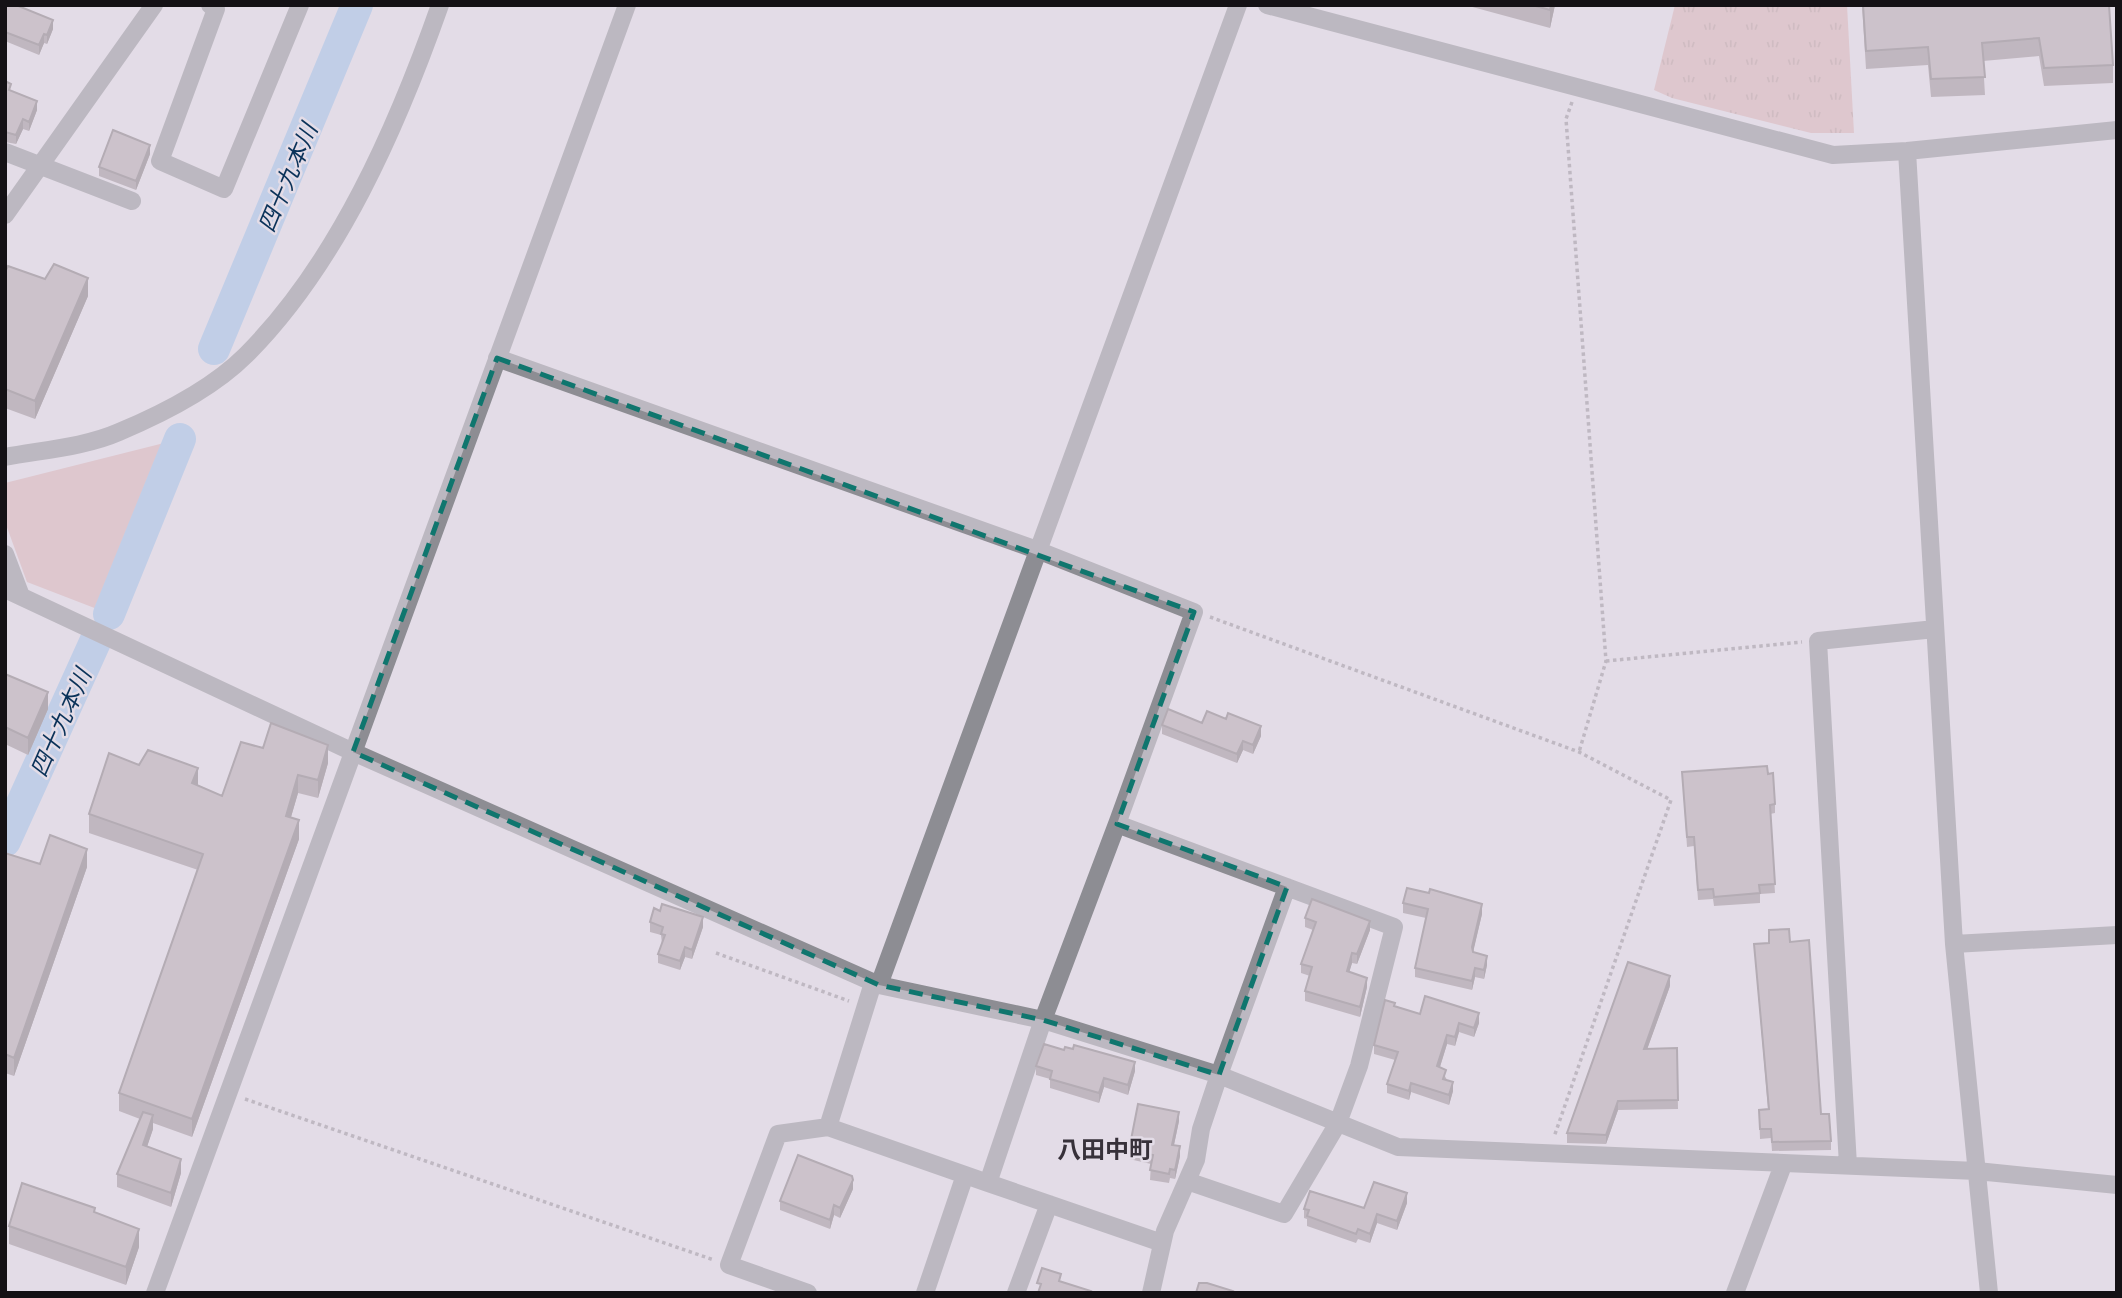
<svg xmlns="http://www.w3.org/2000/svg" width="2122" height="1298" viewBox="0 0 2122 1298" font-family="Georgia,'Noto Sans JP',serif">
<defs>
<pattern id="park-tufts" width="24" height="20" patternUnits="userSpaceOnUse" patternTransform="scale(1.75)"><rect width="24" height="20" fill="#d7aeb0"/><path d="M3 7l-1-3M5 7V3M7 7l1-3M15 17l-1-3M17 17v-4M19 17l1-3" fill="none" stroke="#b89596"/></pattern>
</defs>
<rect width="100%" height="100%" fill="#e3dce7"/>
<path fill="#d7aeb0" d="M172 441 97 609 27 582 5 522V483Z"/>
<path fill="url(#park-tufts)" d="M1675 5H1847L1854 133H1811L1672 98 1654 90Z"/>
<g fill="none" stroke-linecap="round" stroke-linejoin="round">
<path stroke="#98bde7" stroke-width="32" d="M214 349 357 5
M109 614 180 439
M5 841 95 642"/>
<path stroke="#928d95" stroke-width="3.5" stroke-dasharray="3.5 3.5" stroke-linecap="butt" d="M1572 102 1566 119 1606 661 1579 752
M1210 617 1579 752 1671 800 1554 1137
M1606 661 1802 642
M716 953 849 1001
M245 1099 714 1260"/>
<path stroke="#8d8d93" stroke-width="18" d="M210 5 216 9 160 161 224 189 300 5
M1267 5 1833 155 1907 151 2117 130
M1907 151 1954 944 1989 1293
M5 152 132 201
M5 215 154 5
M497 358 1037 550 1194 612 1117 824
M5 457C42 450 85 447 119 432 162 414 213 388 246 355 338 263 397 127 440 5
M5 554 21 596
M5 589 353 752 879 985 1043 1020 1219 1075 1398 1147 1977 1171 2117 1185
M1954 944 2117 935
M879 985 1238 5
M828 1127 873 983
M1848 1165 1818 641 1935 629
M1162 1243 988 1183 1043 1020 1117 824 1394 927 1359 1066 1338 1123 1284 1214 1187 1181
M155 1293 627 5
M808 1293 729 1265 778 1134 828 1127 988 1183
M925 1293 965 1175
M1016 1293 1049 1204
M1151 1293 1165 1231 1196 1160 1201 1129 1219 1075 1287 887
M1735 1293 1783 1165"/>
</g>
<path fill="#968b91" d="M5 5 53 29 47 44 44 43 39 55 5 41Z
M1465 5H1555L1550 28Z
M1862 5H2109L2113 65V83L2044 86 2039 56 1983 61 1985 95 1931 97 1928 65 1866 69Z
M5 81 11 91 37 110 29 131 23 129 16 144 5 142Z
M150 154 136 190 99 176V167Z
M5 272 88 296 35 419 5 408Z
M5 674 48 709 28 755 5 744Z
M1202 723 1261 736 1253 754 1243 750 1237 763 1162 734V725Z
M263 748 328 763 318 798 298 793 291 817 299 839 192 1137 153 1123V1129L147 1146 181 1173 171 1207 117 1187V1174L140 1119 119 1111V1093L198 870 89 833V814L139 765 198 786 222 796Z
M1682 772 1768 774 1775 804V813L1770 814 1775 893 1760 894V903L1714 906 1713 899 1698 900 1694 846 1687 847Z
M5 853 40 864 87 867 14 1076 5 1073Z
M1403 903 1482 914 1473 951 1487 965 1484 979 1475 977 1472 990 1415 977V968L1426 918 1403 913Z
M1305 918 1370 930 1357 964 1352 963 1349 972 1367 987 1360 1017 1305 1001V991L1310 976 1301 973V964L1313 930 1305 927Z
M650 922 703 927 692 959 685 957 680 970 658 963V954L662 944 661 935 650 932Z
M1769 930 1790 942 1821 1114 1831 1141V1150L1772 1151 1771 1138 1760 1139 1759 1110 1768 1109 1754 944 1769 943Z
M1670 986 1647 1049 1677 1048 1678 1109 1618 1110 1606 1144 1567 1143V1133Z
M1395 1007 1420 1014 1479 1023 1474 1037 1459 1032 1455 1046 1447 1044 1440 1067 1453 1091 1449 1105 1411 1092 1409 1100 1387 1093V1084L1395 1060 1374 1054V1045Z
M1036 1066 1135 1071 1128 1095 1104 1087 1099 1103 1050 1088V1079L1036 1075Z
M1179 1121 1174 1145 1180 1156 1175 1179 1170 1178 1169 1183 1150 1180 1151 1164 1129 1159V1150Z
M853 1189 840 1218 834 1215 830 1229 780 1210V1201Z
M1407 1203 1397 1230 1377 1223 1370 1243 1358 1239 1356 1243 1307 1226V1219L1304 1218V1209L1364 1208Z
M95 1213 139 1247 126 1285 9 1244V1226Z"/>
<path fill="#7a7176" d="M1551 5H1555L1550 28V10Z
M53 20V29L47 44V35Z
M44 34V43L39 55V45Z
M37 101V110L29 131V122Z
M23 119V129L16 144V135Z
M150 145V154L136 190V181Z
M7 156V165L5 171V161Z
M88 278V296L35 419V401Z
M48 692V709L28 755V738Z
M1261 726V736L1253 754V745Z
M1243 741V750L1237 763V754Z
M328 745V763L318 798V780Z
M198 768V786L192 783Z
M298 775V793L286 834V816Z
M299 820V839L192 1137V1119Z
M87 849V867L14 1076V1058Z
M1482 904V914L1472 957V947Z
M703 917V927L692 959V950Z
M1370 921V930L1357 964V954Z
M685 947V957L680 970V961Z
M1352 953V963L1347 980V971Z
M1487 956V965L1484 979V970Z
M1475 968V977L1472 990V981Z
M1670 976V986L1644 1058V1049Z
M1367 978V987L1360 1017V1007Z
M1479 1013V1023L1474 1037V1028Z
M1459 1023V1032L1455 1046V1037Z
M1447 1035V1044L1437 1076V1066Z
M1135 1062V1071L1128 1095V1085Z
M1104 1078V1087L1099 1103V1093Z
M1453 1082V1091L1449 1105V1095Z
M1411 1083V1092L1409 1100V1091Z
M1618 1101V1110L1606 1144V1135Z
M1179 1112V1121L1172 1154V1145Z
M153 1115V1129L143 1159V1145Z
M1180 1146V1156L1175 1179V1170Z
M181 1159V1173L171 1207V1193Z
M853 1180V1189L840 1218V1208Z
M1407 1193V1203L1397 1230V1221Z
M834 1205V1215L830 1229V1220Z
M1377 1214V1223L1370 1243V1234Z
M139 1229V1247L126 1285V1267Z"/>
<path fill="#afa2a9" stroke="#7a7176" stroke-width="2" d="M5 5H16L53 20 47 35 44 34 39 45 5 32Z
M1532 5H1551L1550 10Z
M1863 5H2109L2113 65 2044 68 2039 38 1982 43 1985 77 1931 79 1928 47 1866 51Z
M5 81 11 84 9 90 37 101 29 122 23 119 16 135 5 132Z
M113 130 150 145 136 181 99 167Z
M54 264 88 278 35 401 5 389V272L8 266 45 279Z
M5 674 48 692 28 738 5 727Z
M1168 709 1202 723 1207 711 1226 719 1228 713 1261 726 1253 745 1243 741 1237 754 1162 725Z
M271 723 328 745 318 780 298 775 286 816 299 820 192 1119 119 1093 203 854 89 814 109 753 139 765 148 750 198 768 192 783 222 796 241 742 263 748Z
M1767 766 1768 774 1773 773 1775 804 1770 805 1775 884 1759 885 1760 893 1714 897 1713 889 1698 890 1694 837H1687L1682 772Z
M50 835 87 849 14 1058 5 1054V853L40 864Z
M1407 888 1429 893 1430 889 1482 904 1472 947 1473 952 1487 956 1484 970 1475 968 1472 981 1415 968 1428 909 1403 903Z
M1312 899 1370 921 1357 954 1352 953 1347 971 1367 978 1360 1007 1305 991 1312 967 1301 964 1316 922 1305 918Z
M662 904 703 917 692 950 685 947 680 961 658 954 665 935 661 934 663 927 650 922 654 908 660 911Z
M1789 929 1790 942 1809 940 1821 1114H1829L1831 1141 1772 1142 1771 1129H1760L1759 1110 1769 1109 1754 944 1769 943V930Z
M1628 962 1670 976 1644 1049 1677 1048 1678 1100 1618 1101 1606 1135 1567 1133Z
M1425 996 1479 1013 1474 1028 1459 1023 1455 1037 1447 1035 1437 1066 1446 1070 1443 1079 1453 1082 1449 1095 1411 1083 1409 1091 1387 1084 1398 1052 1374 1045 1385 1000 1395 1003 1394 1006 1420 1014Z
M1044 1044 1064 1050 1065 1047 1073 1049 1074 1045 1135 1062 1128 1085 1104 1078 1099 1093 1050 1079 1052 1071 1036 1066Z
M1138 1104 1179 1112 1172 1145 1180 1146 1175 1170 1170 1169 1169 1174 1150 1170 1153 1155 1129 1150Z
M143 1112 153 1115 143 1145 181 1159 171 1193 117 1174Z
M798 1155 852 1176 853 1180 840 1208 834 1205 830 1220 780 1201Z
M1374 1182 1407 1193 1397 1221 1377 1214 1370 1234 1358 1229 1356 1234 1307 1216 1309 1210 1304 1209 1310 1191 1364 1208Z
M22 1183 95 1208 94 1212 139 1229 126 1267 9 1226Z
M1042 1268 1061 1274 1059 1281 1091 1291 1090 1293H1038L1041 1284 1037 1283Z
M1199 1283H1207L1233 1291 1232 1293H1196Z"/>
<path d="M0 0H2122V1298H0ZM497 358 1194 612 1117 824 1287 887 1219 1075 1043 1020 879 985 353 752Z" fill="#e3dce7" fill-opacity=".55" fill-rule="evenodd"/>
<path fill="none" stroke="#0f766e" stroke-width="5" stroke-dasharray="14 9" stroke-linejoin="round" d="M497 358 1194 612 1117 824 1287 887 1219 1075 1043 1020 879 985 353 752Z"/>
<g text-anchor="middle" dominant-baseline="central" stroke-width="5" stroke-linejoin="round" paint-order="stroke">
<g font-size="23" font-style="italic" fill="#0a3259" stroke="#e3dce7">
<text transform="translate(286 177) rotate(-67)">四十九本川</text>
<text transform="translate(59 722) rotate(-66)">四十九本川</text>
</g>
<g font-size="24" font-weight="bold" fill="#37313a" stroke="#e3dce7">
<text x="1105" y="1147">八田中町</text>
</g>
</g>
<rect width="2122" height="1298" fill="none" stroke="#141115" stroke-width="14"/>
</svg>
